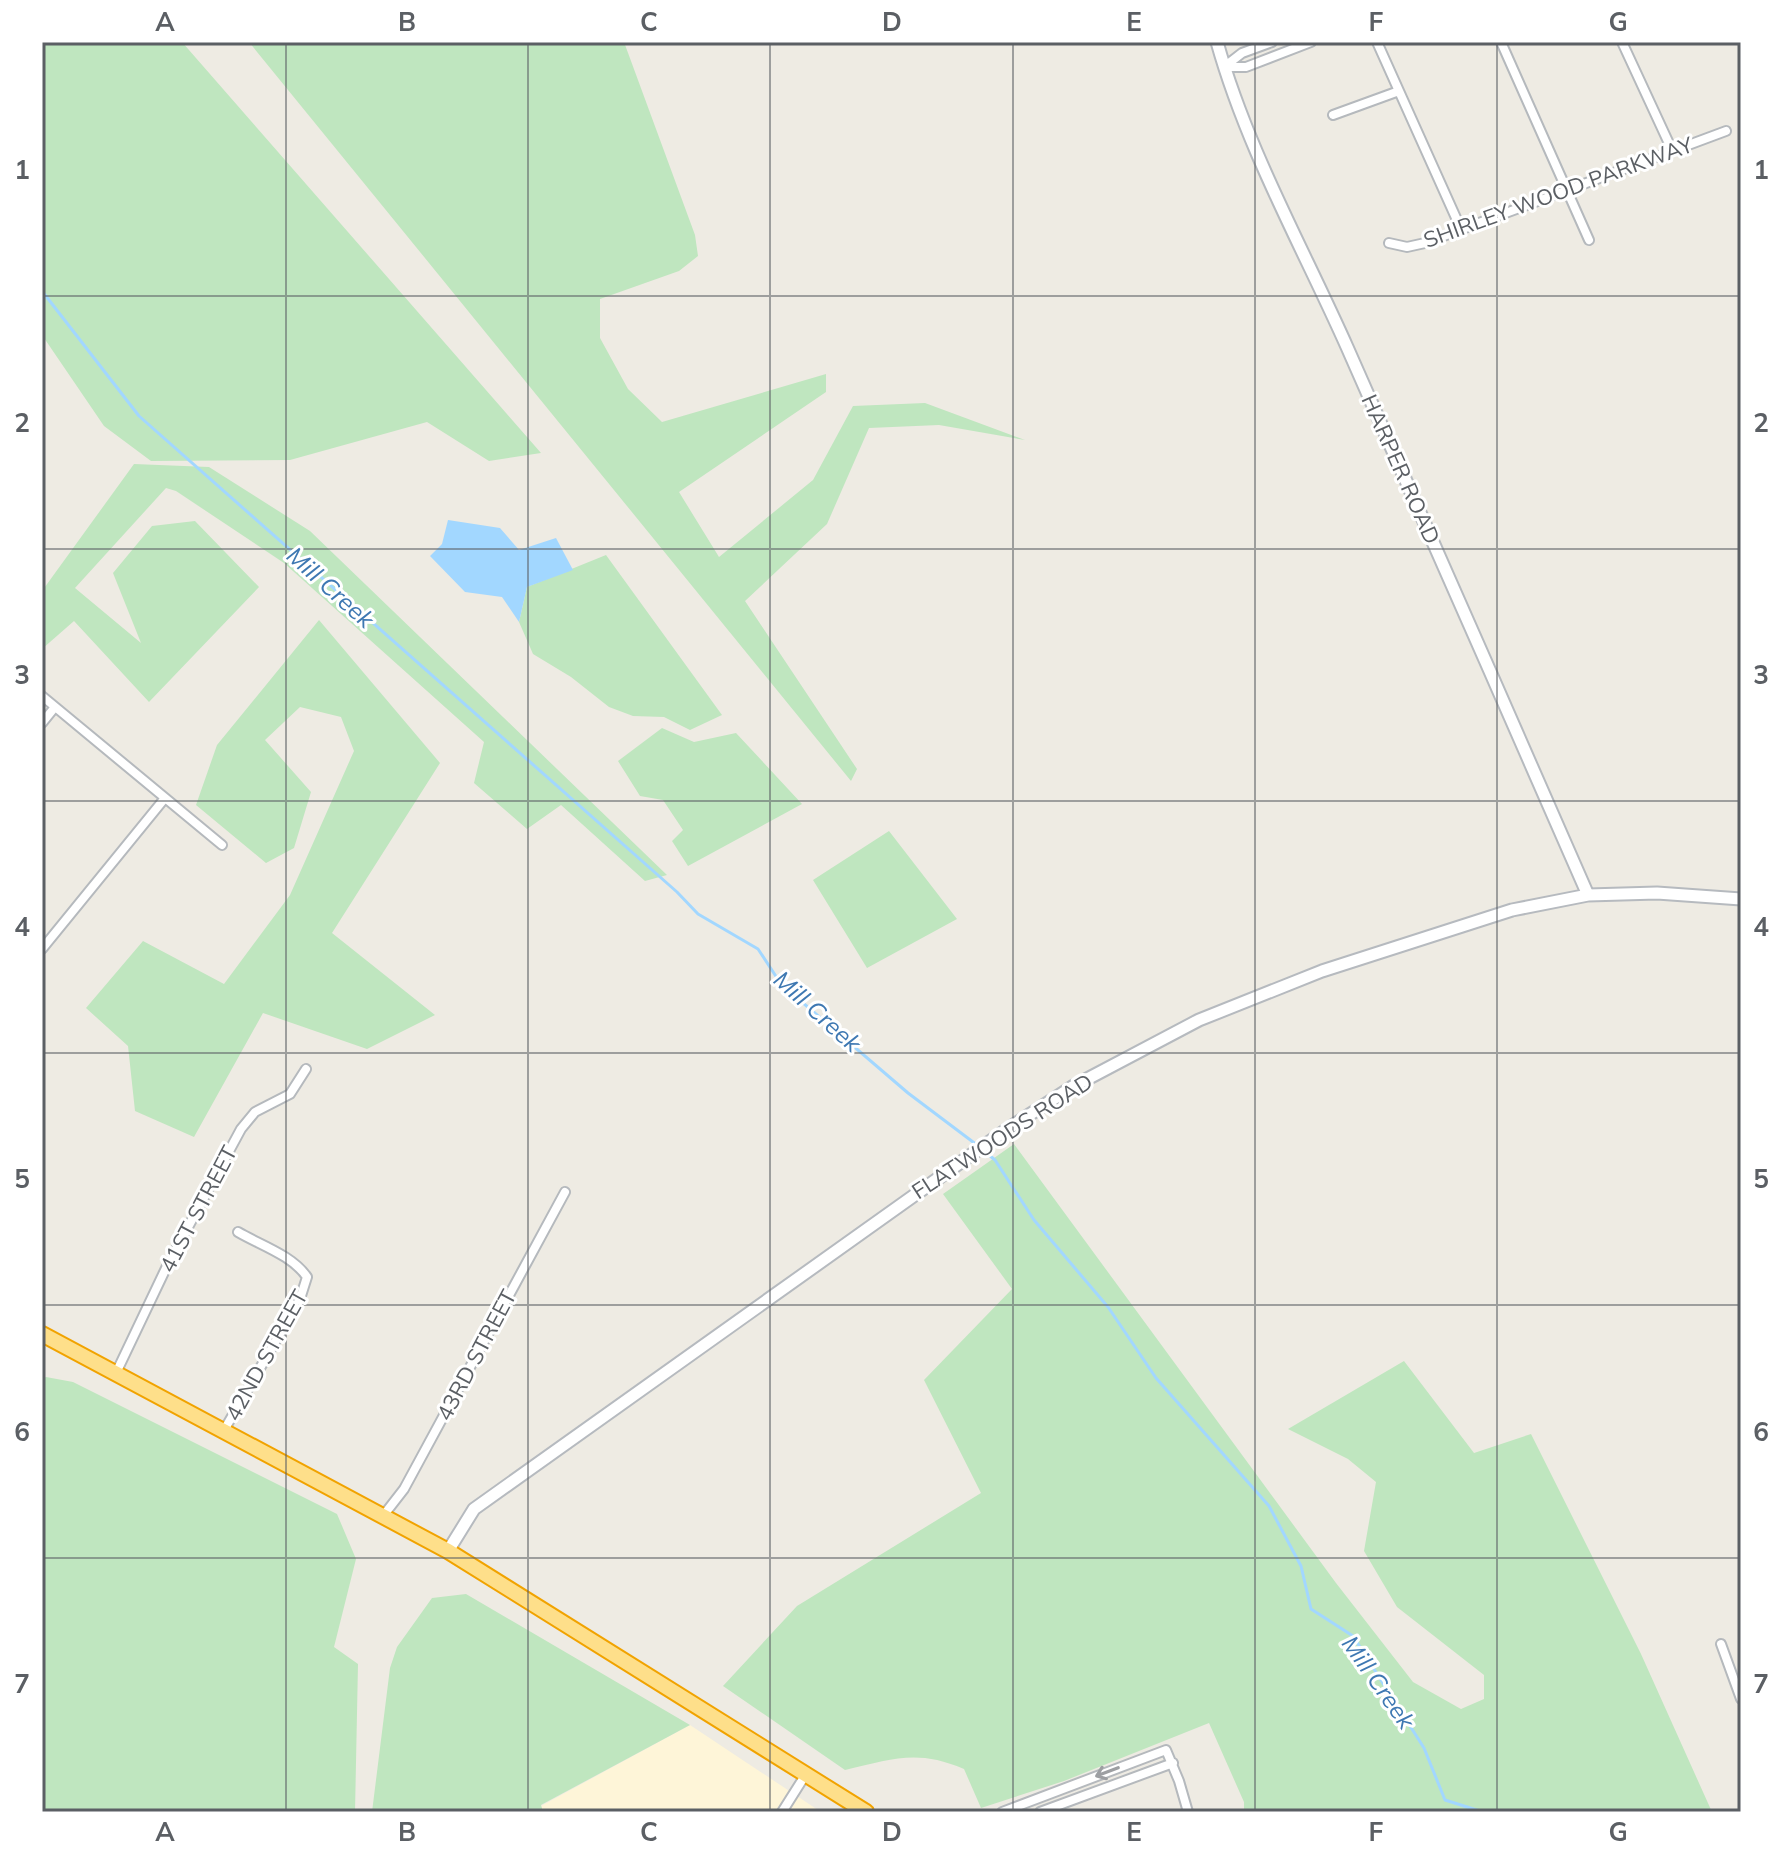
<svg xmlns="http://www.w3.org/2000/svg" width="1783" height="1854" viewBox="0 0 1783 1854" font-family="Mulish,sans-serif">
<rect width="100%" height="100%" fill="#eeebe3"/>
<path fill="#fef5d8" d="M690 1725 821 1812H543L541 1806Z"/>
<path fill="#bfe6bf" d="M42 42H182L541 453 489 461 427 422 290 460 151 461 104 426 42 335Z
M249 42H624L695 235 698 256 679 271 600 299V338L628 389 662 422 826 374V392L679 492 719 557 813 480 853 406 925 403 1025 440 939 425 869 428 827 524 745 601 857 769 851 781Z
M134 464 209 467 310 531 667 875 645 881 561 805 527 829 474 783 484 742 284 563 176 491 166 488 75 588 141 643 113 573 152 526 195 521 259 587 149 702 74 621 42 649V591Z
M606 555 722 715 690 730 664 717 633 716 609 707 571 677 533 654 519 622 527 587Z
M319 620 440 763 332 933 435 1015 367 1049 263 1013 194 1137 135 1111 128 1046 86 1008 143 941 224 984 290 895 354 751 341 717 300 707 265 740 311 792 294 848 266 863 196 805 217 745Z
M662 728 694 742 736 733 802 804 688 866 672 841 683 830 663 800 640 796 618 761Z
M889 831 957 919 867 968 813 880Z
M1014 1144 1336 1583 1413 1682 1461 1709 1484 1699V1675L1397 1607 1364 1551 1376 1482 1348 1459 1288 1429 1404 1361 1474 1453 1531 1434 1641 1654 1712 1812H1244V1802L1209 1723 1064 1781 981 1808 964 1769C917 1749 893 1759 845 1770L723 1686 797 1606 981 1493 924 1380 1012 1289 943 1194Z
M46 1377 73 1382 337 1514 356 1559 334 1647 358 1664 355 1812H42V1379Z
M466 1594 690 1725 541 1805 543 1812H372L390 1668 397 1647 432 1598Z"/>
<path fill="#a2d7ff" d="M448 520 500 528 519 550 556 538 573 570 527 587 519 622 502 597 465 592 430 556 442 544Z"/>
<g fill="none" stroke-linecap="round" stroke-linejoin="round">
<path stroke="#a2d7ff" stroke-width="3" d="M42 291 139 416 677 892 698 914 758 949 781 984 908 1093 977 1145
M983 1150 995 1160 1034 1220 1108 1307 1156 1378 1269 1506 1301 1566 1311 1609 1353 1636 1424 1748 1445 1800 1483 1812"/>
<g stroke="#b5b9bd" stroke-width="12">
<path id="street" d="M1272 42 1242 53 1224 67H1246L1311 42
M1377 42 1461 229
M1501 42 1589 240
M1622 42 1672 150
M1333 115 1399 91
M1389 243 1407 247 1425 243 1726 131
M42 696 222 845
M42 723 55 707
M42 949 165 798
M116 1373 167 1266 241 1129 255 1112 290 1094 306 1069
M223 1432 300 1299 307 1277C292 1255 260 1245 238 1232
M383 1516 404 1489 565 1192
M1721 1644 1741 1699
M782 1812 806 1774
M1002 1812 1166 1750 1179 1781 1188 1812
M1040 1812 1173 1763"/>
</g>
<g stroke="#b6babf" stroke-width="15">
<path id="secondary" d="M1217 42C1247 149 1302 246 1347 347 1428 530 1508 712 1588 895
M448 1551 474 1509 1006 1130 1072 1087 1199 1020 1322 971 1512 910 1588 895 1657 893 1741 899"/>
</g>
<g stroke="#f1a300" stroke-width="18">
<path id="highway" d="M42 1334 448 1551 866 1812"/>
</g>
<use href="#street" stroke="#fff" stroke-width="8"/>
<use href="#secondary" stroke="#fff" stroke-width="11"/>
<use href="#highway" stroke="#fedf8a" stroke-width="14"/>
</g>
<defs><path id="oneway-shaft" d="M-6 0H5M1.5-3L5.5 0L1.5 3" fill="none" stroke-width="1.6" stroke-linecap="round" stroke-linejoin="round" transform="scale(2)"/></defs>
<use stroke="#9d9fa2" href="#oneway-shaft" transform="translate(1107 1772) rotate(159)"/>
<path fill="none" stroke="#5b5f64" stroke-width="2" stroke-opacity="0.55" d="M286 42V1812M528 42V1812M770 42V1812M1013 42V1812M1255 42V1812M1497 42V1812M42 296H1741M42 549H1741M42 801H1741M42 1053H1741M42 1305H1741M42 1558H1741"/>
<g text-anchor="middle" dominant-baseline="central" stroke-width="6" stroke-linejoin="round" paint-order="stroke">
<g font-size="22" fill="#5b5f64" stroke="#fff">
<text transform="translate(1558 192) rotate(-20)">SHIRLEY WOOD PARKWAY</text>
<text transform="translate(1401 469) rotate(66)">HARPER ROAD</text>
<text transform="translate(1002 1136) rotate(-33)">FLATWOODS ROAD</text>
<text transform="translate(198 1209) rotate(-62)">41ST STREET</text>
<text transform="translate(266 1355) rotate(-61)">42ND STREET</text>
<text transform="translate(476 1355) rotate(-62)">43RD STREET</text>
</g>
<g font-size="24" font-style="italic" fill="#3e78b2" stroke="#fff">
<text transform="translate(331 587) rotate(42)">Mill Creek</text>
<text transform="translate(818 1011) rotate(42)">Mill Creek</text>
<text transform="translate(1379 1682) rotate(55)">Mill Creek</text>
</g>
</g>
<rect width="1783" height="1854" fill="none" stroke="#ffffff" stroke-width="88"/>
<rect x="44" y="44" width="1695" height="1766" fill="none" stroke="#5b5f64" stroke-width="3"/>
<g font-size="26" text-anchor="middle" font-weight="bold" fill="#5b5f64">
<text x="165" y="31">A</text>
<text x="407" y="31">B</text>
<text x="649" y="31">C</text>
<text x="892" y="31">D</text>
<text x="1134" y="31">E</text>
<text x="1376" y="31">F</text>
<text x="1618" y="31">G</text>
<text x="22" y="179">1</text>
<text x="1761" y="179">1</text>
<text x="22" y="432">2</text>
<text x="1761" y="432">2</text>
<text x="22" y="684">3</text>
<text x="1761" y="684">3</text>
<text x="22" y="936">4</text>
<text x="1761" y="936">4</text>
<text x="22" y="1188">5</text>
<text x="1761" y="1188">5</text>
<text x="22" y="1441">6</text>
<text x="1761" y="1441">6</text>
<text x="22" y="1693">7</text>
<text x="1761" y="1693">7</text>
<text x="165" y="1841">A</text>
<text x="407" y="1841">B</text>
<text x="649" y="1841">C</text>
<text x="892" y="1841">D</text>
<text x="1134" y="1841">E</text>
<text x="1376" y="1841">F</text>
<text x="1618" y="1841">G</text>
</g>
</svg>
